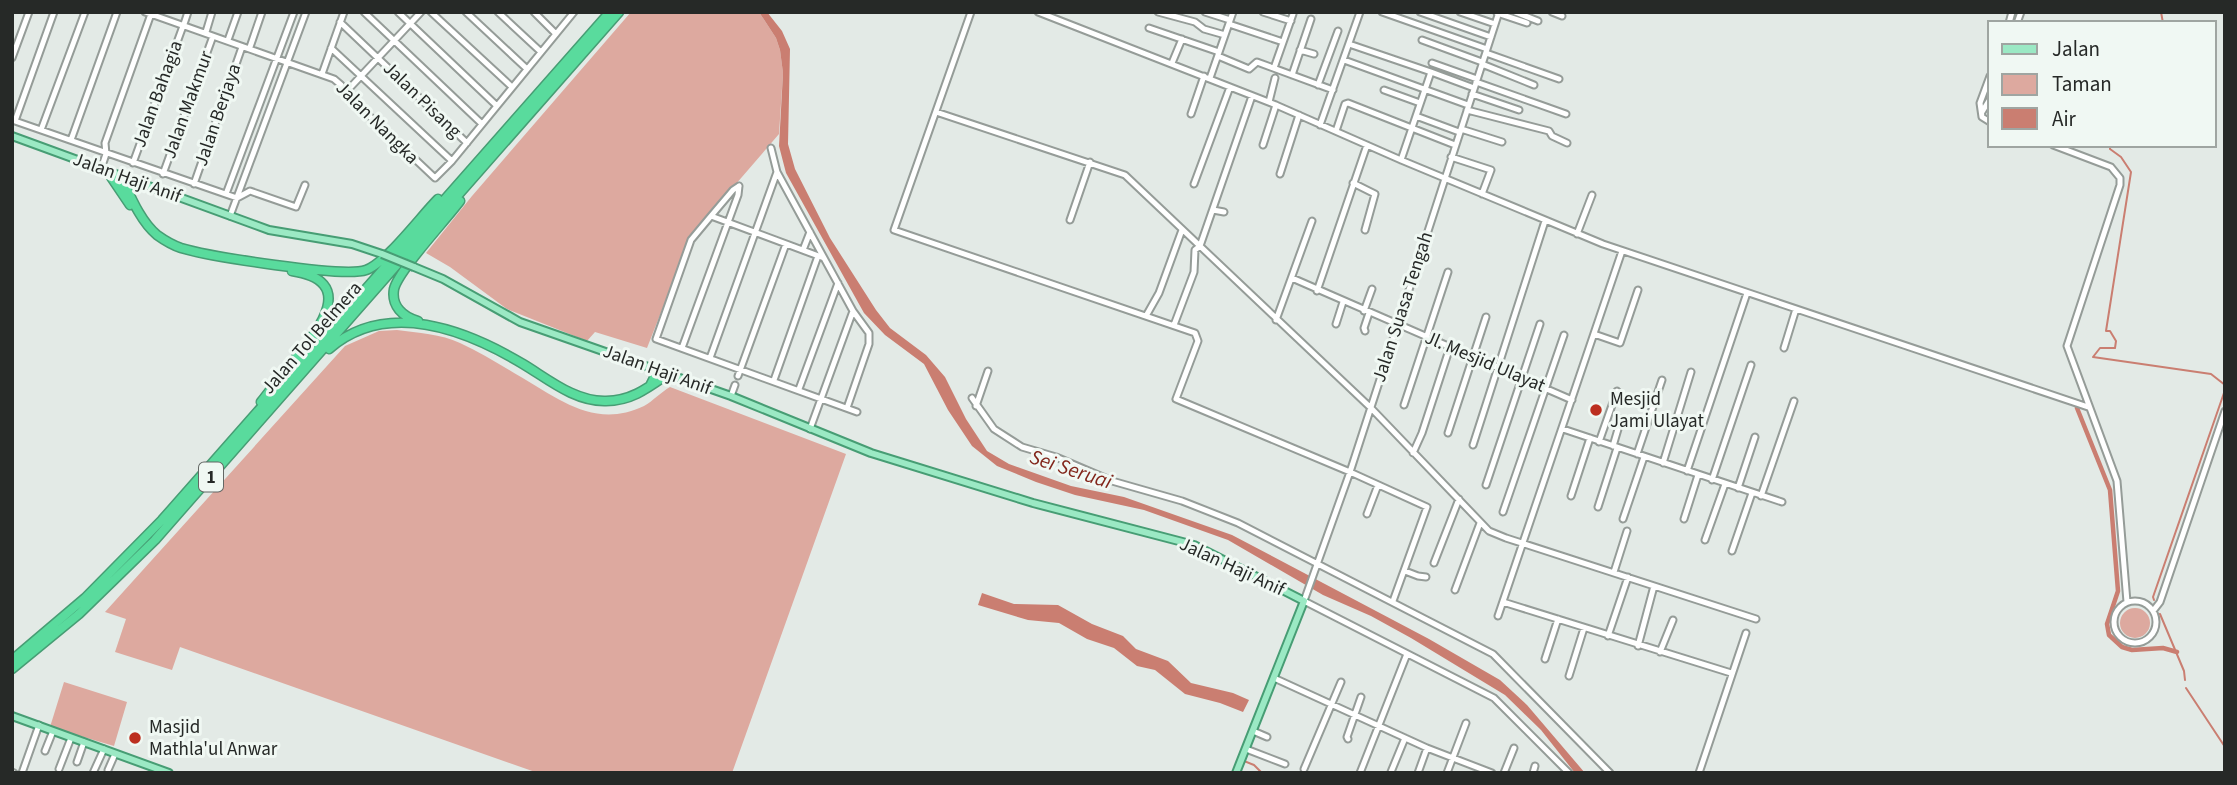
<svg xmlns="http://www.w3.org/2000/svg" width="2237" height="785" viewBox="0 0 2237 785" font-family="'Source Sans 3',sans-serif">
<rect width="100%" height="100%" fill="#e3eae6"/>
<path fill="#dda99f" d="M631 12H759L776 38 780 50 783 73 779 134 691 236 647 348 595 332 587 341 507 309 450 267 426 253 472 196Z
M397 330C418 333 441 334 460 343 481 353 501 365 521 377 560 400 596 429 644 406 653 401 661 392 670 387L846 454 732 773H538L180 647 172 670 115 652 126 619 105 612 345 346 379 331Z
M2120 623a15 15 0 1 1 30 0a15 15 0 1 1-30 0Z
M64 682 127 702 114 746 50 727Z"/>
<path fill="#ca7e71" d="M759 12H767L782 31 790 49 788 144 795 169 830 238 876 310 890 328 926 355 945 377 966 419 987 451 1009 464 1071 486 1124 497 1232 535 1429 639 1500 680 1527 705 1585 773H1575L1541 730 1505 695 1411 638 1371 616 1323 595 1228 540 1144 510 1075 495 1036 482 997 466 972 446 948 410 924 364 885 335 864 313 786 173 779 146 783 73 780 50 776 38Z
M982 593 1014 604 1058 605 1092 624 1123 636 1136 649 1168 661 1191 683 1233 693 1249 700 1243 712 1220 703 1185 694 1155 670 1137 666 1114 648 1087 639 1059 623 1028 620 978 605Z"/>
<g fill="none" stroke-linecap="round" stroke-linejoin="round">
<path stroke="#ca7e71" stroke-width="2" d="M2161 12 2163 23
M2110 145V149L2121 157 2131 172 2106 331H2110L2116 341 2115 348H2100L2093 357 2211 374 2225 385
M2154 600 2153 597 2225 390
M2160 614 2184 671 2185 680
M2186 688 2225 747
M1244 761 1254 765 1262 773"/>
<path stroke="#ca7e71" stroke-width="4.5" d="M2077 408 2110 490 2118 591 2107 624 2109 635 2122 647 2132 650 2163 648 2177 652"/>
<g stroke="#959c98" stroke-width="9">
<path id="minor" d="M145 12 334 79 341 85 345 93 435 178 452 161 574 12
M364 12 482 124
M398 12 497 106
M431 12 512 87
M466 12 527 69
M498 12 541 52
M534 12 556 34
M971 12 894 230 1195 333 1198 341 1176 399 1350 472 1427 507 1393 601
M1038 12 1276 105 1401 160 1603 244 2088 407
M1158 12 1195 22 1204 29 1225 35
M1205 12 1230 20
M1263 12 1291 21
M1382 12 1487 49
M1420 12 1491 37
M1460 12 1495 24
M1499 12 1350 472 1304 601 1494 698 1569 773
M1515 12 1538 21
M1552 12 1562 16
M1497 13 1527 23
M340 22 467 143
M2009 23 2012 12
M2017 23 2021 12
M184 24 188 12
M1229 24 1283 42
M1149 28 1219 52
M206 32 212 12
M228 40 238 12
M1422 40 1482 62
M1349 44 1431 72 1401 160
M250 47 262 12
M331 48 452 161
M1300 50 1314 54
M1486 53 1559 79
M1218 56 1249 69 1257 62 1333 90
M12 58 29 12
M1344 60 1468 105
M1172 63 1182 39
M1432 63 1477 79
M1482 64 1534 85
M1274 68 1293 14
M1431 72 1474 88
M322 74 344 12
M1292 75 1311 19
M1990 76 1980 103 1982 117 1990 122
M1210 78 1233 12
M1476 82 1566 114
M1318 85 1338 31
M1384 90 1420 103
M345 93 421 12
M1472 94 1519 110
M1269 102 1275 78
M1467 110 1549 131 1552 136 1567 143
M936 112 1125 175 1371 408 1489 531 1506 538 1756 619
M1982 112 1990 99
M1191 114 1204 76
M1416 116 1459 132
M12 120 237 198 250 191 296 207 305 185
M15 121 54 12
M1320 125 1360 12
M1461 129 1502 142
M41 130 85 12
M1336 131 1345 104 1348 103 1455 145
M71 140 117 12
M1263 145 1276 105
M2053 145 2111 167 2120 178V185L2067 346 2117 481 2127 602
M771 148 777 172 824 258
M1451 157 1491 170 1482 194
M133 163 183 26
M101 169 106 154 105 143 151 14
M163 174 213 36
M1280 174 1299 115
M1353 183 1375 194 1365 230
M194 184 242 47
M1194 184 1230 87
M226 194 294 12
M1213 210 1224 212
M230 216 306 12
M711 216 733 190 739 186
M1070 220 1090 162
M1577 234 1592 195
M803 250 810 232
M1292 278 1572 400
M1317 291 1367 145
M1364 311 1372 289
M1146 316 1159 293 1182 230
M1276 320 1312 221
M1336 324 1343 302
M1174 325 1194 272 1195 250 1200 246 1252 96
M1365 331 1364 328 1369 313
M1594 334 1620 343 1638 290
M682 348 738 195 739 186
M1784 348 1796 309
M710 358 777 172
M738 376 786 244
M774 380 818 256
M799 389 838 283
M731 396 735 385
M972 398 994 429 1022 447 1056 457 1112 481 1182 501 1238 523 1493 654 1610 773
M1404 405 1448 272
M976 406 988 371
M847 408 869 344V333L853 311 824 258 711 216 691 240 656 339 857 412
M810 429 853 311
M1563 429 1782 502
M1448 433 1486 317
M1599 442 1617 391
M1473 445 1545 221
M1613 446 1621 419
M1413 453 1422 433 1450 347
M1637 454 1662 380
M1663 463 1691 372
M1687 471 1747 293
M1712 480 1751 365
M1486 485 1540 324
M1738 488 1755 437
M1571 496 1590 438
M1761 496 1794 401
M1598 507 1617 448
M1503 512 1564 335
M1367 514 1378 485
M1623 519 1644 457
M1684 519 1698 475
M1705 540 1725 484
M1732 551 1752 493
M1434 563 1459 499
M1405 571 1418 576 1426 577
M1614 572 1627 531
M1455 590 1480 523
M2114 622a21 21 0 1 1 42 0a21 21 0 1 1-42 0Z
M1503 602 1731 673
M2153 611 2160 602 2225 411
M1498 616 1622 251
M1608 636 1628 577
M1638 646 1654 586
M1660 652 1673 620
M1545 659 1558 619
M1569 676 1584 628
M1274 678 1427 748 1492 773
M1253 731 1267 737
M1348 739 1347 737 1361 697
M1246 749 1285 764
M45 751 53 731
M77 762 84 742
M59 769 71 738
M1304 769 1341 682
M108 770 115 754
M12 772 14 773
M1391 772 1405 738
M22 773 39 725
M93 773 104 749
M1360 773 1407 654
M1418 773 1427 748
M1447 773 1466 723
M1504 773 1514 748
M1533 773 1535 766
M1699 773 1746 633"/>
</g>
<g stroke="#479d74" stroke-width="10">
<path id="major" d="M12 136 269 230 352 244 382 254
M414 267 443 279 520 322 731 396 871 453 1033 503 1194 545 1304 601 1236 773
M12 716 169 773"/>
</g>
<g stroke="#479d74" stroke-width="11">
<path id="highway" d="M107 171 130 205
M121 176C130 195 140 221 157 235 164 240 172 245 181 248 208 256 343 278 366 270 386 263 421 216 438 199
M418 321C403 317 391 306 394 289 398 271 446 220 460 201
M329 349C387 299 466 330 523 364 548 379 575 402 606 401 631 401 648 388 668 374
M651 384 655 376 652 368
M261 402C272 388 283 373 295 359 319 329 358 281 292 271
M12 660 85 598 162 520 610 12
M12 669 79 614 155 540 619 12"/>
</g>
<use href="#minor" stroke="#fff" stroke-width="5"/>
<use href="#major" stroke="#9be9c4" stroke-width="6"/>
<use href="#highway" stroke="#59db9d" stroke-width="8"/>
<g stroke="#479d74" stroke-width="10" stroke-linecap="butt">
<path id="major-bridge" d="M382 254 414 267"/>
</g>
<use href="#major-bridge" stroke="#9be9c4" stroke-width="6"/>
</g>
<g fill="#bc2f20" stroke="#f0f8f3" stroke-width="2.5">
<circle cx="1596" cy="410" r="7"/>
<circle cx="135" cy="738" r="7"/>
</g>
<g text-anchor="middle" dominant-baseline="central" stroke-width="6" stroke-linejoin="round" paint-order="stroke">
<rect fill="#f0f8f3" stroke="#636764" stroke-width="2" x="199" y="462.5" width="24" height="29" rx="5"/>
<g font-size="18" font-weight="bold" fill="#262927">
<text x="211" y="477">1</text>
</g>
<g font-size="19" fill="#262927" stroke="#f0f8f3">
<text transform="translate(158 94) rotate(-70)">Jalan Bahagia</text>
<text transform="translate(422 100) rotate(44)">Jalan Pisang</text>
<text transform="translate(188 105) rotate(-70)">Jalan Makmur</text>
<text transform="translate(218 115) rotate(-71)">Jalan Berjaya</text>
<text transform="translate(377 123) rotate(45)">Jalan Nangka</text>
<text transform="translate(127 178) rotate(20)">Jalan Haji Anif</text>
<text transform="translate(1403 307) rotate(-72)">Jalan Suasa Tengah</text>
<text transform="translate(312 338) rotate(-49)">Jalan Tol Belmera</text>
<text transform="translate(1485 362) rotate(23)">Jl. Mesjid Ulayat</text>
<text transform="translate(657 370) rotate(20)">Jalan Haji Anif</text>
<text transform="translate(1232 567) rotate(25)">Jalan Haji Anif</text>
</g>
<g font-size="19" fill="#262927" stroke="#f0f8f3" text-anchor="start">
<text x="1610" y="399">Mesjid<tspan x="1610" dy="22">Jami Ulayat</tspan></text>
<text x="149" y="727">Masjid<tspan x="149" dy="22">Mathla'ul Anwar</tspan></text>
</g>
<g font-size="21" font-style="italic" fill="#82261b" stroke="#f0f8f3">
<text transform="translate(1071 469) rotate(18)">Sei Seruai</text>
</g>
</g>
<rect width="2237" height="785" fill="none" stroke="#262927" stroke-width="28"/>
<rect x="1988" y="21" width="228" height="126" fill="#f0f8f3" stroke="#9fa5a1" stroke-width="2"/>
<rect x="2002" y="44" width="35" height="10" fill="#9be9c4" stroke="#9fa5a1" stroke-width="2"/>
<text x="2052" y="56" font-size="21" fill="#262927">Jalan</text>
<rect x="2002" y="74" width="35" height="21" fill="#dda99f" stroke="#9fa5a1" stroke-width="2"/>
<text x="2052" y="91" font-size="21" fill="#262927">Taman</text>
<rect x="2002" y="108" width="35" height="21" fill="#ca7e71" stroke="#9fa5a1" stroke-width="2"/>
<text x="2052" y="126" font-size="21" fill="#262927">Air</text>
</svg>
